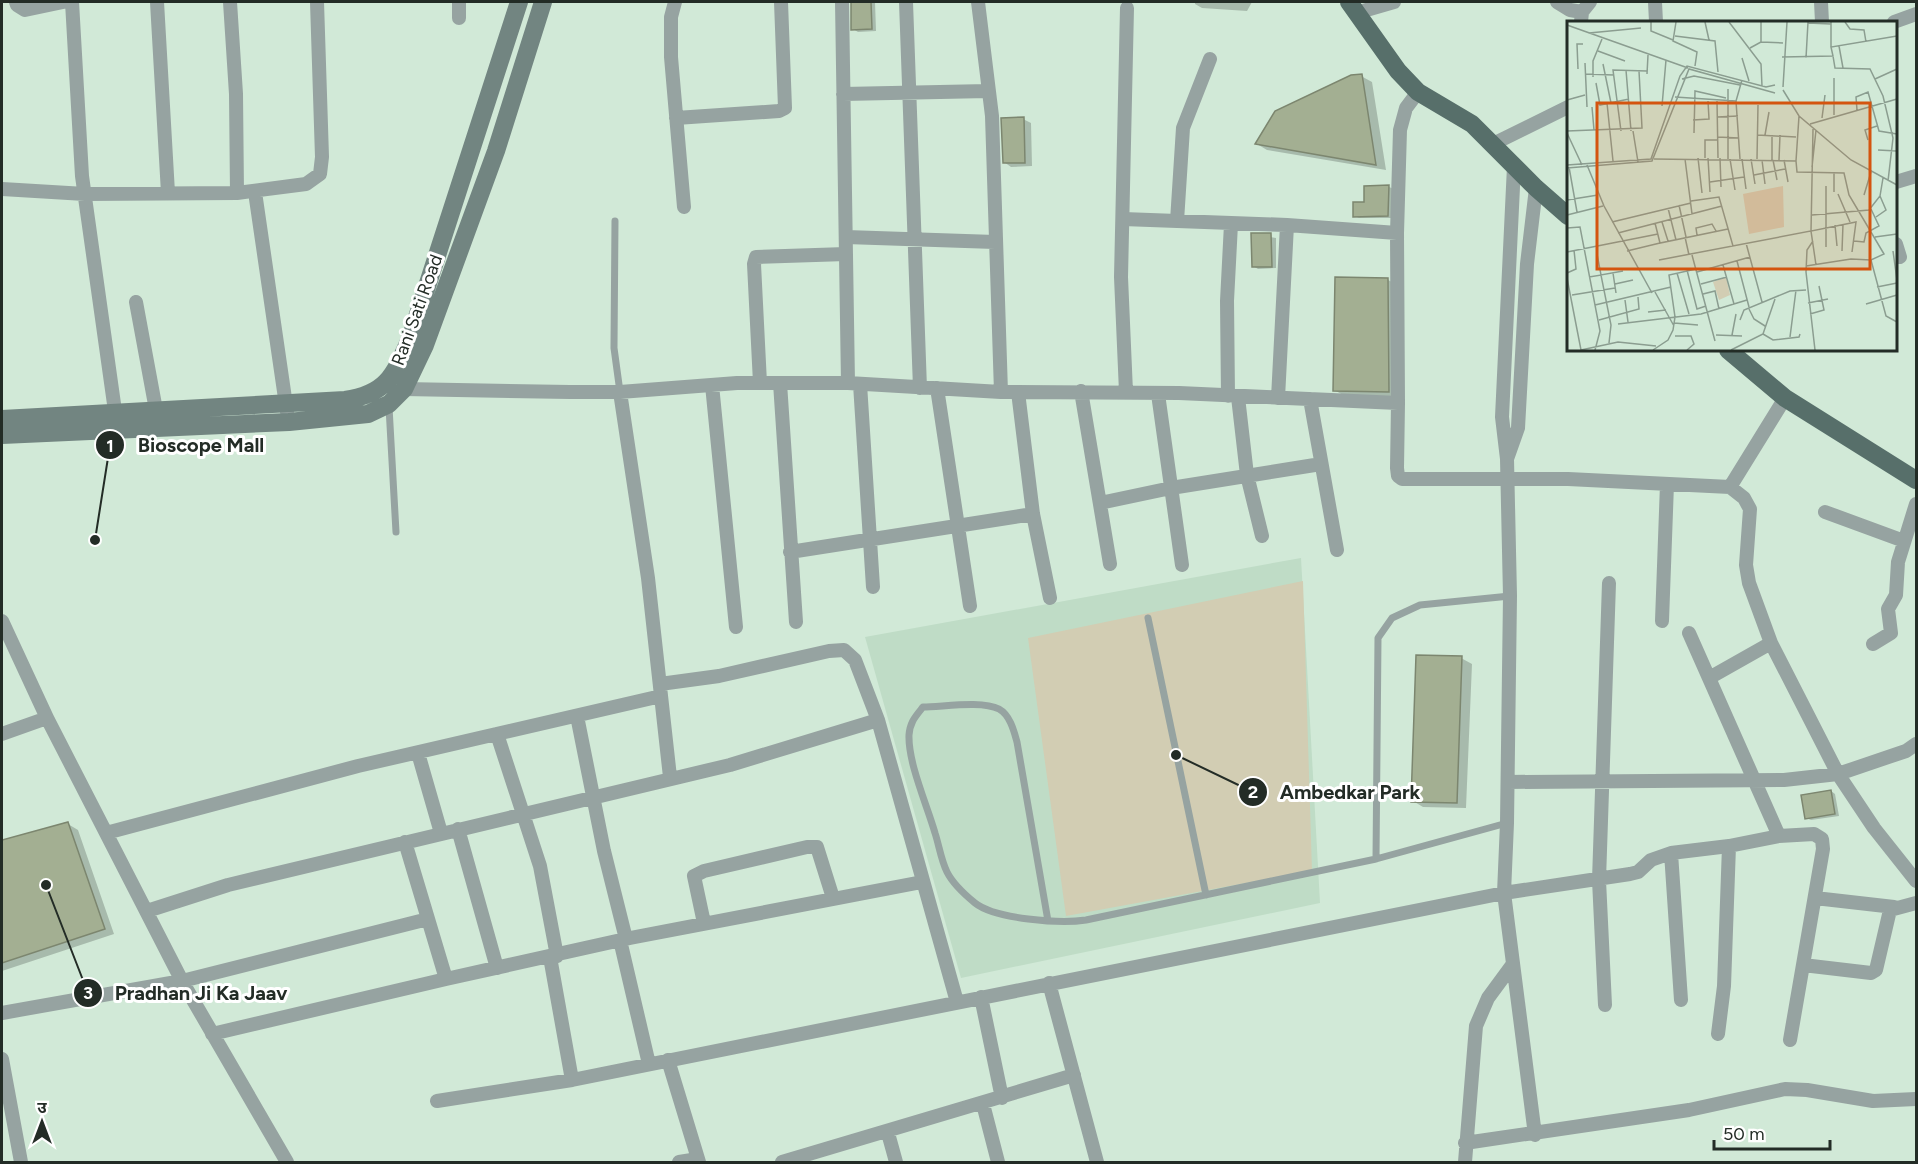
<svg xmlns="http://www.w3.org/2000/svg" width="1918" height="1164" viewBox="0 0 1918 1164" font-family="Figtree,'Noto Sans Devanagari',sans-serif">
<rect width="100%" height="100%" fill="#d1e9d7"/>
<path fill="#bfdcc6" d="M1301 558 1320 903 961 978 865 637Z"/>
<path fill="#d2cdb3" d="M1303 581 1312 871 1066 916 1028 638Z"/>
<path fill="#0003" d="M852 2H875L876 31 858 32 853 29Z
M1195 2H1252L1247 11 1202 8 1195 4Z
M1361 76 1372 82 1386 170 1267 150 1257 144Z
M1023 119 1031 123 1032 166 1011 167 1004 162Z
M1366 187H1389L1394 189 1393 218H1359L1354 216 1366 204Z
M1252 234 1276 238V268L1258 269 1253 266Z
M1388 280 1398 285 1399 397 1345 396 1334 390Z
M1461 658 1472 664 1466 808 1423 807 1413 801Z
M1831 791 1835 794 1839 816 1811 820 1806 818Z
M68 824 78 830 114 934 2 971V841Z"/>
<path fill="#a3af92" stroke="#7c866f" stroke-width="1.5" d="M851 2H871L872 29 851 30Z
M1362 74 1376 165 1255 144 1275 111 1351 75Z
M1024 117 1025 163H1003L1001 118Z
M1389 185 1388 216 1353 217V202H1364V186Z
M1251 233H1271L1272 267H1252Z
M1335 277 1388 278 1389 392 1333 391Z
M1416 655 1462 656 1457 803 1411 802Z
M1831 790 1835 814 1805 819 1801 795Z
M68 822 105 929 2 963V840Z"/>
<g fill="none" stroke-linecap="round" stroke-linejoin="round">
<path stroke="#96a3a1" stroke-width="7" d="M615 221 614 348 620 392
M389 407 396 532
M1148 618 1206 895
M1376 859 1378 638 1392 618 1420 605 1510 596
M1048 921 1017 742C1014 731 1010 715 999 709 982 700 942 707 923 707 915 717 910 722 909 735 908 763 927 805 935 833 939 845 941 860 947 872 953 884 964 894 975 903 995 919 1060 924 1086 920L1376 859 1507 823"/>
<path stroke="#96a3a1" stroke-width="14" d="M16 2 17 5 25 10 63 2
M72 2 82 176 115 411
M157 2 168 193
M230 2 236 94 237 193
M675 2 671 17V57L684 207
M842 2 848 383
M906 2 920 388
M978 2 992 116 1001 392
M1557 2 1570 10 1582 12
M1655 2 1656 22
M1821 2 1822 22
M1356 13 1394 2
M459 18V2
M1581 22 1582 12 1590 2
M1894 22 1916 14
M843 94 988 91
M676 118 779 111 785 108 781 2
M1493 144 1568 107
M1896 182 1916 176
M2 189 85 194 237 193 306 184 320 174 322 157 317 2
M255 192 287 412
M1123 219 1287 225 1397 233
M1177 221 1183 128 1210 59
M846 237 995 242
M1896 244 1900 257
M136 302 156 410
M760 383 754 264 756 257 846 254
M780 383 796 622
M860 384 873 587
M712 385 736 627
M937 388 970 606
M404 389 570 392H620L737 383H848L1001 392 1179 393 1398 403 1397 468 1398 476 1402 479H1568L1730 487 1744 498 1750 509 1746 565 1749 583 1771 643 1838 774 1874 828 1916 881
M1081 391 1110 564
M620 392 648 578 670 777
M1018 392 1033 514 1050 598
M1126 392 1121 277 1127 8
M1158 394 1182 565
M1228 396 1227 301 1231 224
M1238 397 1247 475 1262 536
M1278 398 1287 225
M1310 399 1337 550
M1398 403 1397 233 1400 130 1406 108 1418 92
M1507 459 1518 428 1527 264 1536 188
M1730 487 1785 398
M1100 503 1171 488 1321 464
M1825 512 1904 541
M790 552 1033 514
M2 621 47 718 182 981 287 1162
M1662 621 1667 484
M1689 633 1779 836
M1873 644 1891 633 1888 609 1896 595 1898 562 1916 504
M1709 678 1771 643
M660 684 719 676 829 651 844 650 855 660 878 720 957 1002
M577 716 604 851 626 939
M2 734 47 718
M497 734 540 866 557 956
M418 753 441 833
M1508 782 1784 780 1838 774 1906 751 1916 744
M458 829 497 968
M106 833 358 766 661 696
M405 842 446 979 630 938 922 882
M1671 853 1681 1000
M1815 898 1894 907
M147 911 228 885 730 765 878 720
M704 923 694 876 704 871 807 847H817L833 898
M620 940 649 1064
M550 957 572 1080
M1803 965 1871 973 1876 970 1890 910 1916 903
M1049 983 1097 1162
M981 997 1002 1098
M1605 1005 1599 880 1609 583
M2 1013 182 981 428 919
M212 1034 446 979
M1718 1034 1724 986 1729 846
M2 1059 21 1162
M668 1060 699 1162
M437 1101 572 1080 1504 893 1507 823 1510 596 1507 459 1502 417 1514 166
M983 1104 998 1162
M888 1133 896 1162
M1535 1135 1504 893 1630 874 1638 872 1651 860 1671 853 1729 846 1779 836 1814 834 1822 839 1823 849 1790 1040
M1465 1143 1689 1110 1785 1089 1807 1090 1873 1101 1916 1099
M679 1162 698 1159
M782 1162 1074 1075
M1465 1162 1476 1026 1488 998 1513 964"/>
<path stroke="#728581" stroke-width="18" d="M2 419 345 400C387 394 394 375 410 339L519 2
M2 435 289 422 368 414 389 404 404 389 425 345 496 151 543 2"/>
<path stroke="#576f6a" stroke-width="18" d="M1349 2 1398 71 1418 92 1472 124 1536 188 1568 216
M1728 350 1785 398 1916 480"/>
</g>
<g text-anchor="middle" dominant-baseline="central" stroke-width="6" stroke-linejoin="round" paint-order="stroke">
<g font-size="18" fill="#232c26" stroke="#fff">
<text transform="translate(417 310) rotate(-70)">Rani Sati Road</text>
</g>
</g>
<g transform="translate(1567 21)">
<rect width="330" height="330" fill="#d1e9d7"/>
<path d="M216 165 217 206 182 213 176 173ZM159 256 163 274 152 279 146 261Z" fill="#d2cdb3"/>
<path fill="none" stroke="#8b9d90" stroke-width="1.5" d="M84 1V10L106 19M109 1 106 20 130 31 128 45M138 1 142 19M162 1 194 43 195 65M278 1 283 8 297 9 299 21M241 2 264 3M0 4 121 47M22 12 74 7M108 15 148 20 151 51M194 21 216 22M272 25 276 47M264 26V1M183 27 194 21V1M31 30 58 40M266 35 268 47 303 48 316 75 326 117 321 160M215 36 266 35 264 26 330 15M175 37 182 60M239 37 241 1M18 42 20 86M36 43 44 82M11 48 10 23H16M59 49 64 110M18 53 47 54M80 53 81 34M26 56V40L35 18M267 57V94M115 58 127 55 173 64M308 58 330 48M29 62 33 84 62 78M216 66 220 1M216 69 232 95 284 139 330 164M108 76 169 80M0 79 18 74M150 80 151 137M40 82 46 140M95 85 99 39M25 86 27 109M290 89 289 76 301 71 312 110 330 113M150 96 171 95M255 97 258 74M126 99 142 98 141 80M243 103 330 78M0 110 75 107 72 50M54 110 46 49 80 50M66 110 71 141M0 112 15 144M127 112 128 70 159 77M190 114 229 116M198 114 202 91M150 116 172 117M301 119 298 109 310 105M311 129 330 130M131 137 135 172M138 137V119H150M141 137 143 171M153 137 154 166M87 138 229 140 230 151 277 152 282 174 317 233 304 239 284 238 239 245M118 138 125 193M161 138V68M163 138 168 169M173 138 169 80 175 59M175 138 179 168M184 138 188 163M190 138 191 84M195 139 198 163M205 139V114M206 139 210 159M212 139 213 114M217 139 221 161M229 140 232 95M0 144 84 138 113 55 120 45 199 66 208 64M20 144 37 185 85 272M2 146 10 191M245 146 249 109M0 147 85 140 122 48 208 72M187 154 218 148M143 161 177 156M267 171V151M271 173 283 201M297 174 304 151M0 179 31 174M124 180 152 176 166 225M112 184 119 216M101 187 109 219M0 194 36 185M245 194 302 189 313 175 316 157M309 196 319 189 313 175M45 201 124 182M95 201 101 220M88 202 93 222 161 208M268 204 270 225M0 207 13 206 33 310 28 329M51 212 155 185M130 214 129 207 145 203 149 210M118 216 122 234M308 216 330 213M246 220 240 229 239 251 248 329M287 220 297 221 299 212 312 205 304 188M179 222 195 281M259 226V165M60 230 93 222M275 230 276 203M326 230 330 259M0 231 91 213M30 233 34 254 56 250M125 234 148 320M92 239 244 210 246 108M304 239 319 295 330 301M170 240 182 286M156 244 167 283M249 244 244 210 289 201 285 231M120 249 130 288 139 285M130 251 183 236M0 252 9 248 7 229M46 252 49 272M110 252 122 293M22 256 34 254 44 304 42 322M0 257 14 329M48 263 66 259M134 263 160 256M310 266 330 262M88 271 107 305M136 273 148 270 152 288M5 274 48 267M58 279 61 301M241 282 261 278M299 283 330 274M28 284 104 266M182 288 187 298 198 305M81 291 99 289M243 293 257 289 252 265M32 299 72 288 71 276M173 299 177 289 223 270 239 269M107 302 131 304M51 303 134 293 180 279M196 313 206 319 232 316 233 313M149 314 175 315M165 314 169 293M108 315H124L127 323 120 329M223 316 229 269M14 329 51 321 89 325M86 329 101 319 106 309 108 296 102 254 129 248M164 329 196 313 208 278"/>
<path fill="#d4540f" fill-opacity="0.15" stroke="#d4540f" stroke-width="3" d="M30 82H303V248H30Z"/>
<rect width="330" height="330" fill="none" stroke="#232c26" stroke-width="3"/>
</g>
<path fill="none" stroke="#232c26" stroke-width="2" d="M95 540L110 445M1176 755L1253 792M46 885L88 993"/>
<g fill="#232c26" stroke="#fff" stroke-width="2">
<circle cx="95" cy="540" r="6"/>
<circle cx="1176" cy="755" r="6"/>
<circle cx="46" cy="885" r="6"/>
<circle cx="110" cy="445" r="15"/>
<circle cx="1253" cy="792" r="15"/>
<circle cx="88" cy="993" r="15"/>
</g>
<g font-size="18" text-anchor="middle" font-weight="bold" fill="#fff">
<text x="110" y="452">1</text>
<text x="1253" y="798">2</text>
<text x="88" y="999">3</text>
</g>
<g font-size="20" text-anchor="middle" font-weight="bold" fill="#232c26" stroke="#fff" stroke-width="6" stroke-linejoin="round" paint-order="stroke">
<text x="201" y="452">Bioscope Mall</text>
<text x="1350" y="799">Ambedkar Park</text>
<text x="201" y="1000">Pradhan Ji Ka Jaav</text>
</g>
<rect width="1918" height="1164" fill="none" stroke="#232c26" stroke-width="6"/>
<g transform="translate(42 1122)" stroke="#ffffff" stroke-width="4.5" paint-order="stroke">
<path d="M0-4.5L10 22L0 15L-10 22Z" fill="#232c26"/>
<text y="-9" font-size="16" font-weight="bold" text-anchor="middle" fill="#232c26">उ</text>
</g>
<path d="M1714 1140v9h116v-9" fill="none" stroke="#232c26" stroke-width="3"/>
<text x="1723" y="1140" font-size="18" fill="#232c26" stroke="#ffffff" stroke-width="4.5" paint-order="stroke">50 m</text>
</svg>
